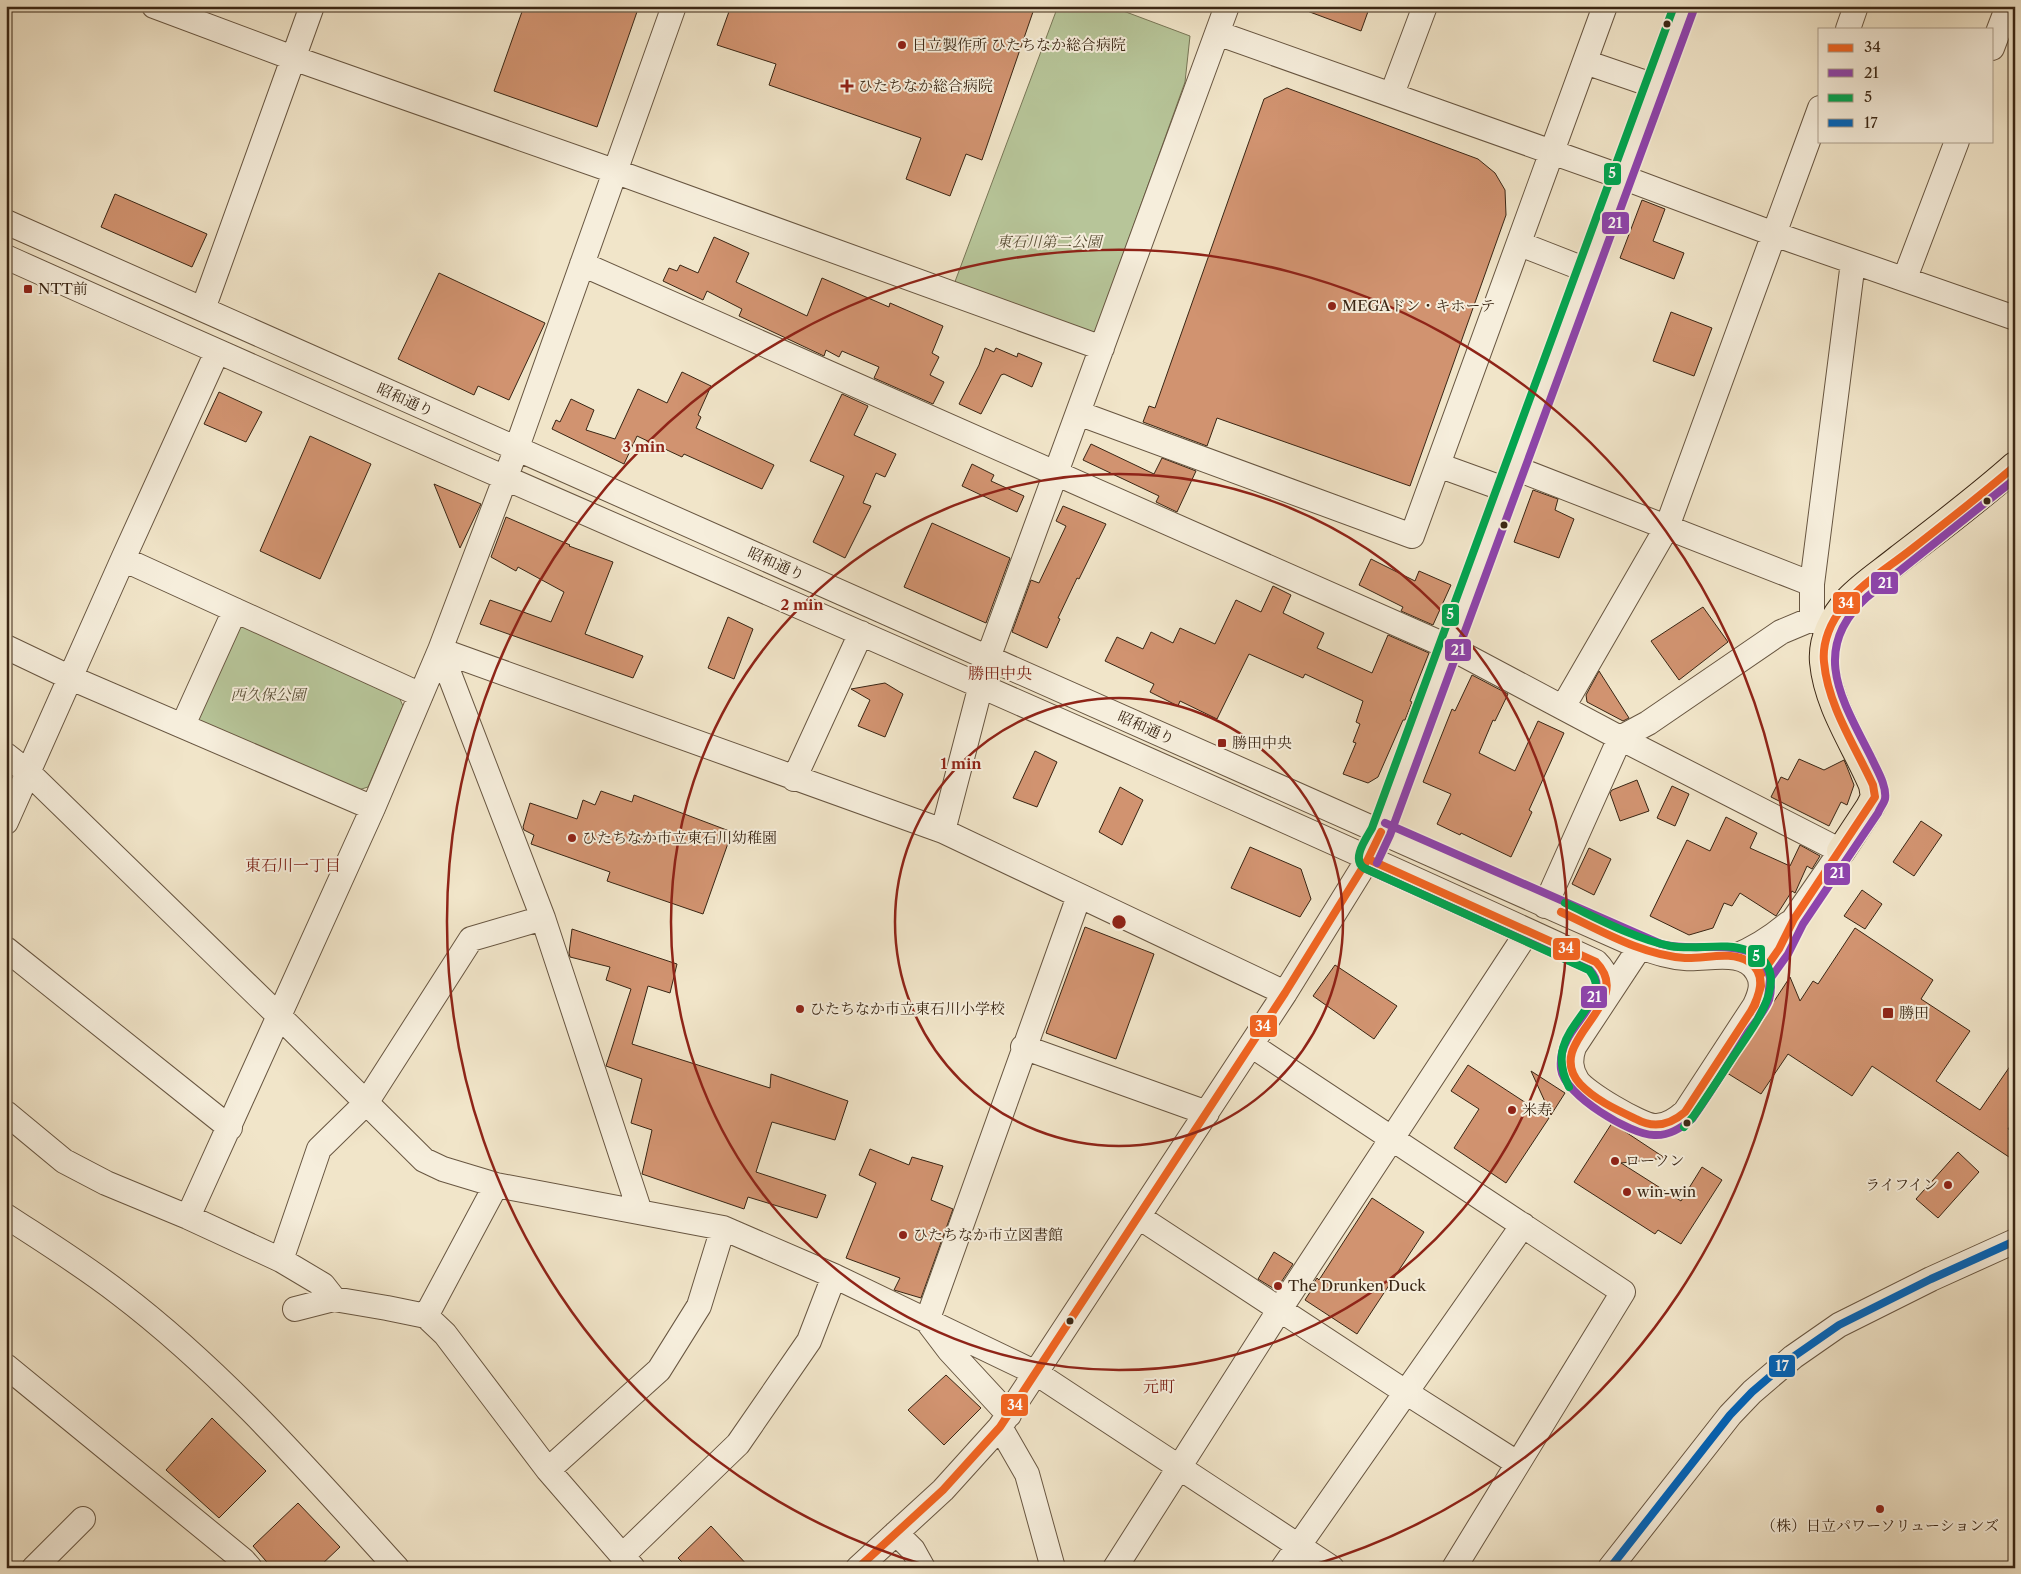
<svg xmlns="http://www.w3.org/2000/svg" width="2021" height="1574" font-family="'Libre Caslon Text','Noto Serif JP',serif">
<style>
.green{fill:#b7c599;stroke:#787656}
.building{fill:#d19370;stroke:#3a2614}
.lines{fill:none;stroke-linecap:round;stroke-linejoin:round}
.minor-casing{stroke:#685641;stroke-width:26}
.major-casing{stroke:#3a2614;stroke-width:30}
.minor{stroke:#f6eedc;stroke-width:24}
.major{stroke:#f1e5c9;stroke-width:28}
.bus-1-casing{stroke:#f6eedc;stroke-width:11}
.bus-2-casing{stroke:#f6eedc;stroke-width:11}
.bus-3-casing{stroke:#f6eedc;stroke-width:11}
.bus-4-casing{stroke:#f6eedc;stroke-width:11}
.bus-1{stroke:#f26522;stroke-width:8}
.bus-2{stroke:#8e44ad;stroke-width:8}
.bus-3{stroke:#00a651;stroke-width:8}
.bus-4{stroke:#0065bd;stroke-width:8}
.ring{fill:none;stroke:#8f2418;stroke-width:2.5}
.bus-dot{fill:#3a2614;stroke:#f6eedc;stroke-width:2}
.poi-dot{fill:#8f2418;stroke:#f6eedc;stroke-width:2}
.labels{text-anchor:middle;stroke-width:4;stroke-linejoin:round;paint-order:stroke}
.poi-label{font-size:15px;fill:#3a2614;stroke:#f6eedc;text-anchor:start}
.park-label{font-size:15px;font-style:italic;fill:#594e35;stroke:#f6eedc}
.street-label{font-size:15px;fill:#3a2614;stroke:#f6eedc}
.neighbourhood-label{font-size:16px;fill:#7a1f14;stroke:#f6eedc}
.centre{fill:#8f2418;stroke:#f6eedc;stroke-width:2.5}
.ring-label{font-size:15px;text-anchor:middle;font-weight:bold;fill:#8f2418;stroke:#f6eedc;stroke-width:4;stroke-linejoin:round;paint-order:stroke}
.line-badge{stroke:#f6eedc;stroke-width:2}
.badge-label{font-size:14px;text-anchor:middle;font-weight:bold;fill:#fff}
</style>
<rect width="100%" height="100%" fill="#f1e5c9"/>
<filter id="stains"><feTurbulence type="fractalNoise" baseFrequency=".004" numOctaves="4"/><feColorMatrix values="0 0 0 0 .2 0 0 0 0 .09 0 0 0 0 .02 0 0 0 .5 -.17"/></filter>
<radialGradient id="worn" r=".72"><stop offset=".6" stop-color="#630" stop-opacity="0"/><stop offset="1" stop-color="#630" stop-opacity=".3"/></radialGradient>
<path class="green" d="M1058,6H1110L1190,36L1185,82L1095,333L1088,339L953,287Z
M239,624L399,697L403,706L368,787L355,791L195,721Z"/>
<path class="building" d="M524,6H639L597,127L494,91Z
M731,6H1035L982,160L966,154L950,196L906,179L921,138L769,85L776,64L717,45Z
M1299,6H1370L1361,31L1299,8Z
M1287,88L1478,159L1495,173L1505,190L1506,215L1410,486L1217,418L1207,446L1143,422L1149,406L1155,408L1264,99Z
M115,194L207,234L192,267L101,227Z
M1642,200L1665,209L1653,241L1684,253L1674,279L1620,258Z
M714,237L749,253L736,282L807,316L822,278L889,307L890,303L943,326L932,353L939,357L930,375L944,382L933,404L874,378L879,367L842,351L839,357L826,350L824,356L739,316L742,309L707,291L703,300L663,281L669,268L677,271L680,265L698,273Z
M439,273L545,323L509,400L478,386L474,395L398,359Z
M1671,312L1712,328L1694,376L1653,361Z
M985,348L994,352L996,348L1017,357L1018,353L1042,363L1032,387L1004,374L1001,375L981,414L959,404L979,365Z
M682,372L711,386L698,415L701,417L696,428L774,465L762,489L684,454L682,457L637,436L624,464L552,429L556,420L560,422L571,399L594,410L586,430L615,439L638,389L667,403Z
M219,392L262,412L246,442L204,424Z
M842,394L868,406L854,435L896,454L885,477L876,473L863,503L871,506L845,558L813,542L844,476L810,461Z
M310,436L371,464L320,579L260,551Z
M1091,444L1154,474L1162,458L1196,471L1177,512L1156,502L1159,496L1083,460Z
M972,464L994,475L991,481L1024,496L1017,512L962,486Z
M434,484L481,504L460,548Z
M1533,490L1558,499L1555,510L1574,519L1559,558L1514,542Z
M1063,506L1106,524L1079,579L1077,578L1058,618L1060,619L1047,648L1012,632L1031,580L1039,583L1066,526L1056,521Z
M506,517L570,545L569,546L613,562L585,634L643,656L633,678L480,624L490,600L551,622L564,592L518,567L516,571L491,557Z
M932,523L1010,558L986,623L904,587Z
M1371,559L1415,581L1419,571L1451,585L1433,625L1401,611L1403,607L1359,585Z
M1273,586L1291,595L1283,613L1324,633L1317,648L1372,673L1388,635L1429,653L1410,701L1412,702L1405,720H1403L1378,777L1368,783L1343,774L1356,743L1353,742L1360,724L1356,722L1363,701L1305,674L1303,678L1249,654L1217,719L1180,701L1178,706L1150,692L1154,684L1105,661L1117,637L1143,649L1151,632L1173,643L1180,628L1215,644L1236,600L1261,612Z
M1703,607L1728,642L1679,680L1651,641Z
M728,617L753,629L734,679L708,668Z
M1599,671L1629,718L1623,721L1587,702L1586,695Z
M1472,675L1508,694L1495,721L1493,720L1479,753L1515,771L1538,721L1564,733L1529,810L1532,812L1511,857L1461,833L1460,835L1437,824L1451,794L1423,782L1452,709L1455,711Z
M885,683L903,694L885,737L858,726L870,700L851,689Z
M1035,751L1057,762L1037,807L1013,798Z
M1799,759L1824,770L1844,760L1847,767L1854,785L1847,805L1841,802L1829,826L1771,797L1781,777L1788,780Z
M1637,780L1649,811L1620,821L1610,793L1612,790Z
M1672,786L1689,794L1675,826L1657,818Z
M1120,787L1143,800L1122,845L1099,832Z
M601,791L632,802L634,795L732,832L703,914L607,881L610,872L531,844L534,835L524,830L523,827L530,803L577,819L583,800L595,805Z
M1726,817L1757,833L1750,848L1790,866L1800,845L1820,856L1812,869L1807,866L1795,893L1792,891L1776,916L1740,893L1732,906L1724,903L1713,928L1689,935L1650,916L1687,840L1710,851Z
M1921,821L1942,835L1914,876L1893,862Z
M1250,847L1301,869L1311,899L1300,917L1231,888Z
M1589,848L1611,859L1594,895L1572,884Z
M1862,890L1882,904L1865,929L1844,916Z
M1085,927L1154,954L1116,1059L1046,1033Z
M1855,928L1933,980L1921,999L1970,1031L1936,1081L1980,1110L2015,1059V1119L2008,1129L2015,1133V1161L1872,1066L1852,1096L1788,1054L1761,1094L1727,1073L1790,977L1800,1001L1813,981L1818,984Z
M572,929L677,964L670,993L648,986L632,1044L770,1088L771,1074L848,1101L835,1140L772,1122L756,1172L826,1195L817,1218L748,1197L744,1209L642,1174L652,1130L631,1123L642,1079L606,1066L631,989L606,980L610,967L570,957L569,953Z
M1335,965L1397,1006L1374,1039L1313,996Z
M1468,1065L1549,1118L1506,1183L1454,1148L1479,1109L1451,1091Z
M1531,1071L1565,1093L1551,1115Z
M1612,1123L1665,1158L1621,1163L1681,1201L1702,1167L1722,1180L1681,1244L1658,1230L1655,1234L1574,1182Z
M870,1149L909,1165L912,1157L943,1166L931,1200L953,1209L921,1298L894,1290L900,1278L846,1258L876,1183L859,1175Z
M1958,1152L1979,1172L1938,1218L1916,1199Z
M1372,1198L1424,1232L1357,1334L1305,1300L1316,1283L1313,1284L1317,1278L1319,1280Z
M1274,1252L1293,1264L1276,1290L1258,1279Z
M946,1375L981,1408L944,1445L908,1410Z
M212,1418L266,1471L219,1518L166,1470Z
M298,1503L340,1547L318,1568H272L253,1546Z
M711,1526L750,1568H688L678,1558Z"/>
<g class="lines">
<defs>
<path id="minor" d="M154,6L293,58L614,171L1102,348
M1848,29L1856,6
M1217,33L1622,177L1774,234L2015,318
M1992,48L2008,6
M1585,62L1655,86
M1392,94L1425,6
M6,222L1640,947C1655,952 1669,957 1685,958C1707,960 1744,948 1757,972C1764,983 1760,994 1755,1005L1685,1112C1676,1120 1666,1127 1654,1126C1640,1125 1584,1092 1577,1080C1570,1069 1570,1059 1574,1047L1640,947
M1520,244L1589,271
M6,257C535,495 1070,719 1596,962C1607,973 1608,981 1606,996
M582,264L1449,647L1620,738L1841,851L1794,919L1788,933L1771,961L1760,976
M1905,278L1957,141
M203,309L312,6
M1078,413L1412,536L1605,6
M1438,465L1507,490
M1515,468L1812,584
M123,559L421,695
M1812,619V584L1853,262
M6,647L71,678L373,808
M440,650L943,831L1285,993
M440,650L543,918L640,1212
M1563,707L1667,527L1820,108
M183,725L235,610
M6,755L29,773L279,1016L424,1160L443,1169L496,1185L723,1228L834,1276L1036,1373L1332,1568
M794,779L861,633
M6,822L123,559L217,352
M943,831L988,658L1227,6
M1545,906L1620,738L1648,723L1781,632L1812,619L1830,628
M6,949L230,1128
M1733,957C1755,949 1771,938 1789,923
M1251,1045L1623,1292L1454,1568
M1023,1047L1207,1113
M6,1113L64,1161L106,1183L188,1217L281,1260L323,1285L334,1299
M6,1216C44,1241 83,1265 119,1293C223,1372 309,1471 397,1568
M188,1217L373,808L440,650L516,450L674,6
M1139,1217L1407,1393L1517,1463
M281,1260L319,1149L366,1103L471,939L543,918
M295,1309L334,1299L387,1308L426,1316L445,1334L548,1470L633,1568
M426,1316L496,1185
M6,1366L243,1560L250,1568
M1009,1415L949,1350L927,1321L1079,896
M1000,1427L1027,1474L1053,1568
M548,1470L659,1370L699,1306L723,1228
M896,1533L913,1550L923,1568
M622,1556L738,1444L809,1341L834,1276
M34,1568L83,1519
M858,1568L943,1490L1000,1427L1285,993L1368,859L1381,832L1398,786L1685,6
M1115,1568L1280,1309L1528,931
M1283,1568L1523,1225
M1610,1568L1730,1415L1752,1392L1793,1357L1839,1325L1931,1279L2015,1241"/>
<path id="major" d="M1841,851L1870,807L1875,797L1873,785C1856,745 1828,706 1824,662C1822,639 1834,616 1849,600C1863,585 1883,572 1899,559C1938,529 1978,499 2015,466"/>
</defs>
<use href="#minor" class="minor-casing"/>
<use href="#major" class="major-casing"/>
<use href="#minor" class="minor"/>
<use href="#major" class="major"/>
<defs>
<path id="bus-1" d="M1368,859L1596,962C1638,1005 1541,1040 1580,1084C1595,1100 1617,1110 1636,1119C1654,1129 1670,1125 1685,1112L1755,1005L1761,986L1760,976L1779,949L1794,919L1875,797L1873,785C1855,746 1828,706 1824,662C1822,642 1831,621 1844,606C1861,584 1886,569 1908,552C1944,524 1980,496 2015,466
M1561,912C1600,930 1641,955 1685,958C1705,959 1731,950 1749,962C1768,975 1759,997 1750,1013
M858,1568L943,1490L1000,1427L1285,993L1368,859L1381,832"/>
<path id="bus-2" d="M1377,863L1390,835L1694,9
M1364,868L1590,970C1611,992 1576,1020 1567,1040C1562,1049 1560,1059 1561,1069C1564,1095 1631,1135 1654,1135C1669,1136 1681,1128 1692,1119C1712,1091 1730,1061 1748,1032C1755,1022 1765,1011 1769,1000C1774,983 1769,961 1752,953C1724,941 1691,952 1661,944L1385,823
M1758,1018L1768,999L1770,979L1788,954L1803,924L1878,813C1880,808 1884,803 1885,799C1887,786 1877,770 1872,759C1843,701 1808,650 1867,597L2015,479"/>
<path id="bus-3" d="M1565,903C1599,919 1633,938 1670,946C1697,951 1724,941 1749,951C1799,972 1750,1031 1733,1057C1720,1077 1707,1097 1693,1117L1684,1127
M1569,1087C1548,1045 1576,1028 1595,995C1597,984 1596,979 1589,970L1364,868C1351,859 1366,839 1372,828L1674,6"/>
<path id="bus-4" d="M1610,1568L1730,1415L1752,1392L1793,1357L1839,1325L1931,1279L2015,1241"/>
</defs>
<use href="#bus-1" class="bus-1-casing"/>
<use href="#bus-2" class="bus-2-casing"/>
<use href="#bus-3" class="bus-3-casing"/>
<use href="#bus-4" class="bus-4-casing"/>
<use href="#bus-1" class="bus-1"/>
<use href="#bus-2" class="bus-2"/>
<use href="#bus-3" class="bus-3"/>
<use href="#bus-4" class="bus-4"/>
</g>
<g class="ring">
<circle cx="1119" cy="922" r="224"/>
<circle cx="1119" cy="922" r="448"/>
<path d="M928 1566A672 672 0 1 1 1310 1566"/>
</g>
<g class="bus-dot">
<circle cx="1667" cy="24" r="4.5"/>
<circle cx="1987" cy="501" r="4.5"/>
<circle cx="1504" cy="525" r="4.5"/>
<circle cx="1687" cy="1123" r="4.5"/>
<circle cx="1070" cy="1321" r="4.5"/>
</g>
<g class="poi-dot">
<circle cx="902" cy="45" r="5"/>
<path d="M844.5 78.5h5v5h5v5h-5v5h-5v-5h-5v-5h5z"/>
<rect x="23" y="284" width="10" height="10" rx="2.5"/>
<circle cx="1332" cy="306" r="5"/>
<rect x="1217" y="738" width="10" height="10" rx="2.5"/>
<circle cx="572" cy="838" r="5"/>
<circle cx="800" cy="1009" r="5"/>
<rect x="1882" y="1007" width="12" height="12" rx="2.5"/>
<circle cx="1512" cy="1110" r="5"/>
<circle cx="1615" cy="1161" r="5"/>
<circle cx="1948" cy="1185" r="5"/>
<circle cx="1627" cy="1192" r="5"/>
<circle cx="903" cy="1235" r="5"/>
<circle cx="1278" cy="1286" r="5"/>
<circle cx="1880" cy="1509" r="5"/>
</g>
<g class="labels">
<g class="poi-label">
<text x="912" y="50">日立製作所 ひたちなか総合病院</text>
<text x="858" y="91">ひたちなか総合病院</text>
<text x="38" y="294">NTT前</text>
<text x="1342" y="311">MEGAドン・キホーテ</text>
<text x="1232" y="748">勝田中央</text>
<text x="582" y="843">ひたちなか市立東石川幼稚園</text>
<text x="810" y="1014">ひたちなか市立東石川小学校</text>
<text x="1899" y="1018">勝田</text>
<text x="1522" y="1115">米寿</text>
<text x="1625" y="1166">ローソン</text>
<text x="1938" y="1190" text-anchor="end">ライフイン</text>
<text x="1637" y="1197">win-win</text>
<text x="913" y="1240">ひたちなか市立図書館</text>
<text x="1288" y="1291">The Drunken Duck</text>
<text x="1880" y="1531" text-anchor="middle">（株）日立パワーソリューションズ</text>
</g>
<g class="park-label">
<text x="1049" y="247">東石川第二公園</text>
<text x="268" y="700">西久保公園</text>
</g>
<g class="street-label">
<text transform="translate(405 400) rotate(24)" y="5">昭和通り</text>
<text transform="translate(776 564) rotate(24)" y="5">昭和通り</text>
<text transform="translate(1146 728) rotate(24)" y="5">昭和通り</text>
</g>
<g class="neighbourhood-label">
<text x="1000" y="679">勝田中央</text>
<text x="293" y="871">東石川一丁目</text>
<text x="1159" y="1392">元町</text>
</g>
</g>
<circle cx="1119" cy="922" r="8" class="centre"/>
<g class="ring-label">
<text x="644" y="452">3 min</text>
<text x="802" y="610">2 min</text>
<text x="961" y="769">1 min</text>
</g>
<g class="line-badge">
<rect x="1603" y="162" width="19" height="24" rx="5" fill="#00a651"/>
<rect x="1601" y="211" width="29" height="24" rx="5" fill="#8e44ad"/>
<rect x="1870" y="571" width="29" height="24" rx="5" fill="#8e44ad"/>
<rect x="1832" y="591" width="29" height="24" rx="5" fill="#f26522"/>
<rect x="1441" y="603" width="19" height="24" rx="5" fill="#00a651"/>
<rect x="1444" y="638" width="28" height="24" rx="5" fill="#8e44ad"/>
<rect x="1823" y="862" width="28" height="24" rx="5" fill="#8e44ad"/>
<rect x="1552" y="937" width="29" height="24" rx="5" fill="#f26522"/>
<rect x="1747" y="944" width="19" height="24" rx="5" fill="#00a651"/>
<rect x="1580" y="985" width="28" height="24" rx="5" fill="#8e44ad"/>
<rect x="1249" y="1014" width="29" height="24" rx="5" fill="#f26522"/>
<rect x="1768" y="1354" width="28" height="24" rx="5" fill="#0065bd"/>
<rect x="1000" y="1393" width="29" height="24" rx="5" fill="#f26522"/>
</g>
<g class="badge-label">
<text x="1612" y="178">5</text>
<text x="1615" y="228">21</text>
<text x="1885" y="588">21</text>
<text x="1846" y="608">34</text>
<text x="1450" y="619">5</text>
<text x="1458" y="655">21</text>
<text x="1837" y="878">21</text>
<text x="1566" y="953">34</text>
<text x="1756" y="961">5</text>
<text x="1594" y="1002">21</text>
<text x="1263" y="1031">34</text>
<text x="1782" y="1371">17</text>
<text x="1015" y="1410">34</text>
</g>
<rect width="2021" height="1574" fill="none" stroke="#f1e5c9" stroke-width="25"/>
<rect x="8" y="8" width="2006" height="1559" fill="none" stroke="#3a2614" stroke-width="2.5"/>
<rect x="12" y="12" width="1996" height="1549" fill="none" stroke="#3a2614"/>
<rect x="1818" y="28" width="175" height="115" fill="#f6eedc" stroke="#ab9e8c"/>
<rect x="1828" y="44" width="25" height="8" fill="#f26522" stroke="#ab9e8c"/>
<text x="1864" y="52" font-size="15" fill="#3a2614">34</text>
<rect x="1828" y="69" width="25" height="8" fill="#8e44ad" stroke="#ab9e8c"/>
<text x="1864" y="78" font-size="15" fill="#3a2614">21</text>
<rect x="1828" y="94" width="25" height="8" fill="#00a651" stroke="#ab9e8c"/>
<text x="1864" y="102" font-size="15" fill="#3a2614">5</text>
<rect x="1828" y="119" width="25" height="8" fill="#0065bd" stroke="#ab9e8c"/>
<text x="1864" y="128" font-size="15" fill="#3a2614">17</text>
<rect width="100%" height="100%" filter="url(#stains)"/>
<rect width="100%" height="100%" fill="url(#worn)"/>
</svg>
